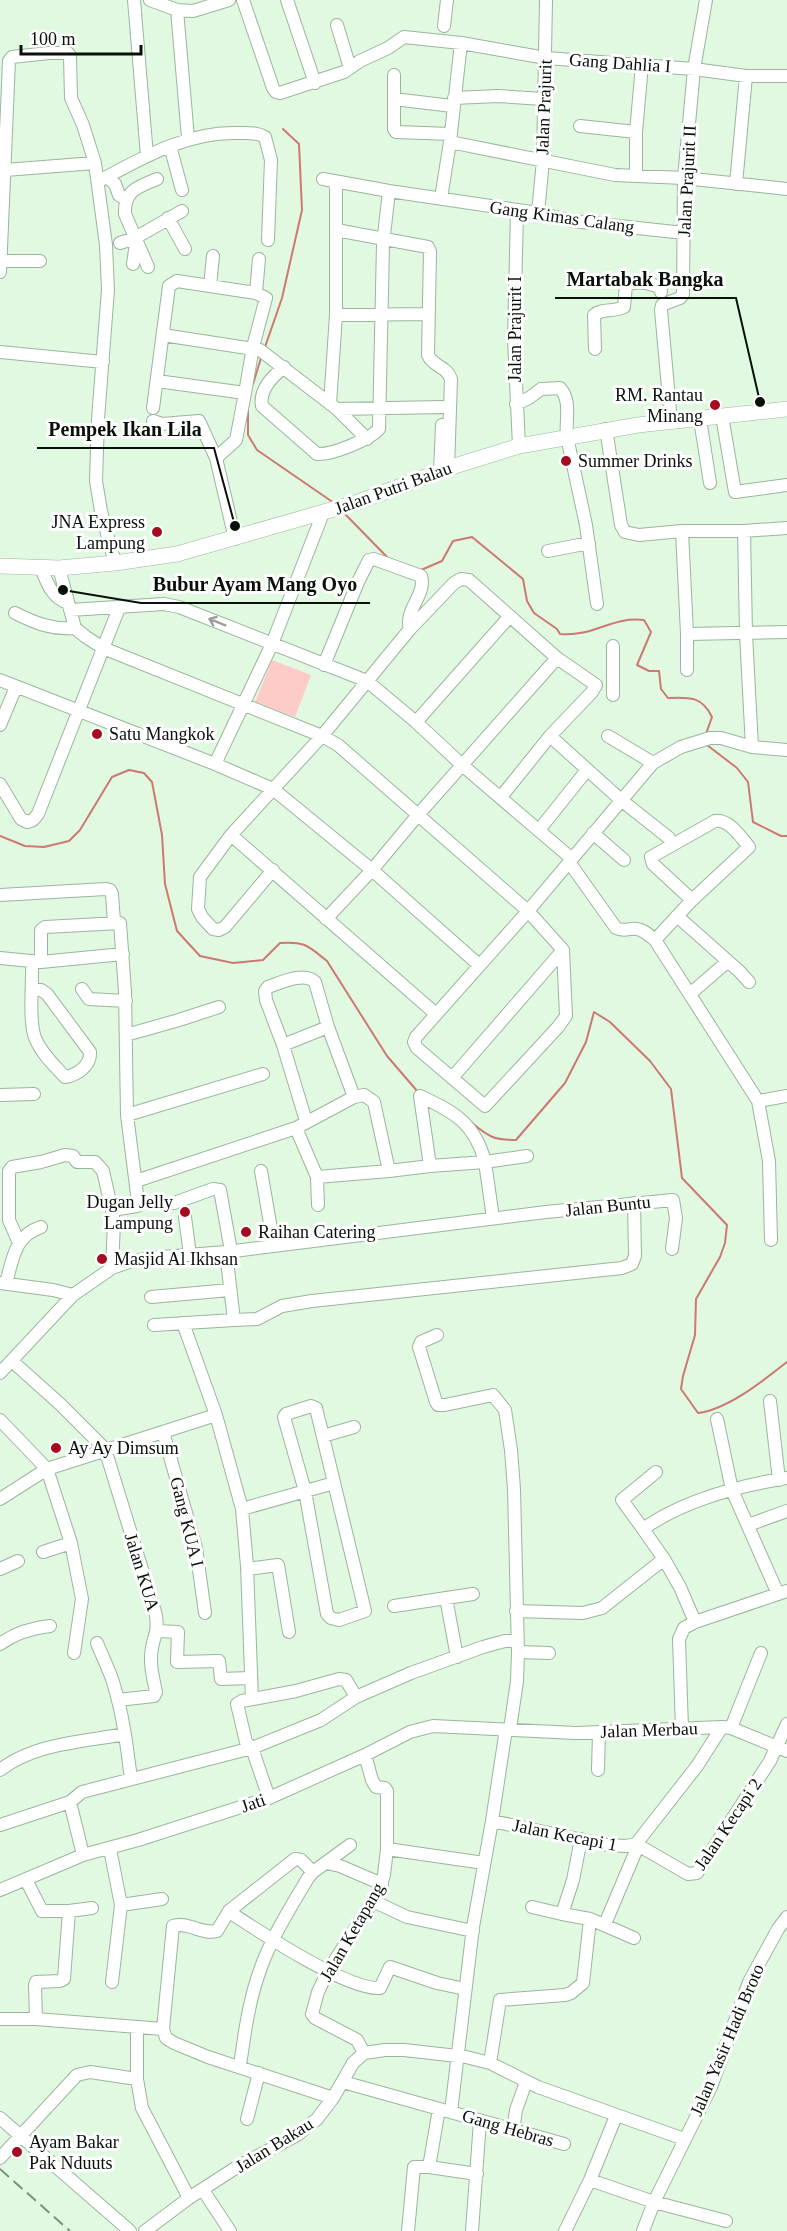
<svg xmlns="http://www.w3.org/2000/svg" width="787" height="2231" font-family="'Times New Roman',serif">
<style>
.green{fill:#feccc8}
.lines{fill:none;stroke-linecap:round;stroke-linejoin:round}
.stream{stroke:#cd7873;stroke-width:2}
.minor-casing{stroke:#9cb49d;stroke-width:14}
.major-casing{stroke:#9cb49d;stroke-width:16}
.minor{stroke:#fff;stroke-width:12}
.major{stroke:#fff;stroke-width:15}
.rail{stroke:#7e8f7e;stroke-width:2;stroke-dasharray:12 6;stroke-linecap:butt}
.oneway{stroke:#9ca09d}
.poi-dot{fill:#a50b20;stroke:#fefefe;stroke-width:2}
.labels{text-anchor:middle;stroke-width:6;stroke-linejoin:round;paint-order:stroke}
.street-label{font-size:18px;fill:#081109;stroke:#fefefe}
.poi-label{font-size:18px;fill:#081109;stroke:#fefefe;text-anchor:start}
.leader{fill:none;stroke:#081109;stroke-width:2}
.callout-dot{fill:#081109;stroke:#fefefe;stroke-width:2}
.callout-label{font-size:20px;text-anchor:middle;font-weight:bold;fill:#081109;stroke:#fefefe;stroke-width:6;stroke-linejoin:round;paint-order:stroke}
</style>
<rect width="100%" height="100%" fill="#e0f9e0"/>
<path class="green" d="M272,660L311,675L295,717L255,702Z"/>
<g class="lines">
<path class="stream" d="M265,347L282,298L302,210L299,144L283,129
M253,384L261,358
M248,407V435L257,450L334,503
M344,513L388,558
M421,570L442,561L453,541L472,537L523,579L527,601L534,613L557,629L560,634C594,637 612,616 644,620L651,632L637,665L649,671H659L661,689L668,698C689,697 702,696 712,717L706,734
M707,745L737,768L748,782L753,822L781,836H787
M0,836L25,846L44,847L69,841L80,830L112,777L129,770L144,773L152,782L162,835L165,884L177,931L200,956L233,963L263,960L280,943C305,941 308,946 327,961L387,1056L418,1092
M472,1123C489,1137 494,1140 516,1140L565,1083L586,1042L594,1012L610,1022L650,1061L671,1089L682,1178L727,1225L725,1243L720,1257L696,1299L695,1335L683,1376L681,1389L698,1413C728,1409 763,1381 787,1362"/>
<defs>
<path id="minor" d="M134,0L147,156
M150,0L177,10L193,11L229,0
M243,0L273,88L276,92L280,93L344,72L360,61L388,48L404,37L461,43L546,58L694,69L746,76H787
M287,0L315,83
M177,10L188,138
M337,25L350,68
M444,26L447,0
M394,75V99L452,106
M454,98L498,96L543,99
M394,99V129L396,132L451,134
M580,126L636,132
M450,142L615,175L684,178L787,189
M170,146L182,190
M0,168L5,170L95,163
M636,176V132L642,65
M107,177L115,184L119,195L126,199
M323,179L389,191L538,213L573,221L684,233
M99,181C142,158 188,131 238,133C248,133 257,132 265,137L271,160L268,240
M736,184L746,76
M441,198L450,142L461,43
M517,211L514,339L519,446
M538,213L543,160L546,0
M168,218L185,249
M336,230L428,247L430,252L428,355C433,367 447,366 451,379L448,469
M120,243L135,238L182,211
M1,261H40
M133,264L136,243
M148,267L125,214C124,190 138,187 157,179
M0,272L9,61L12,57L49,53H68L70,56L71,98L83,125L95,163L106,245L108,290L98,419L96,481L101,511L115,563
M210,286L213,256
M256,293L259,259
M336,315L429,314
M163,335L260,350L337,409L367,439
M595,349L594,315C602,308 615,312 624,307L626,285C637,280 650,283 661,288V292
M0,352L103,362
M284,367C272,377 259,390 262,406L317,454C332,455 369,440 379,429L383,244L389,191
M157,381L245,393L236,440L216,458
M330,404L336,315V182
M516,404L529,398L541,389L560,388C572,401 565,421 567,437L586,525L597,604
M153,408L169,286L177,281L256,293L266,298L253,347L245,393
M337,409L443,407
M722,416L735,492L787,485
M700,419L710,483
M153,421L162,424L199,421L216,458L235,539
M671,421L661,310L662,305L680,298L683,294L684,178L694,69L706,0
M606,429L621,525L625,532L639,535L682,531H744
M440,472L442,425
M682,531L687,634L787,632
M548,551L589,543
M41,568C47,583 52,598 68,603
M59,568L75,628L86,637L103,648L322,736L338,745L528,911L563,950L566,1016L558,1027L485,1106L417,1048L414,1042L416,1037L528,911L653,763L681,747L710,738H721L752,747L787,750
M70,610L164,604L179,607L367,681L416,722L462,765L571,858
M15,613C35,623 52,630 75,628
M687,634V670
M613,646V695
M324,665L358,582L369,560L374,559L421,576C427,594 404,610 410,629
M0,680L215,764L273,789L372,870L479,965
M416,722L510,616
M0,725L16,687
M550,736L621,800L669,838
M608,736L653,763
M752,747L746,634L744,531L787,528
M215,764L272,644L323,513
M0,784L21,819L27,822L33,820L38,814L119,608
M539,830L587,770
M593,833L624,860
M231,835L436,1014
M569,862L616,928C624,932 628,928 637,929C644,930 649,935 655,940
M273,870L225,927L219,930L213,929L202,917L198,909L200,877L231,835L322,736L410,629L454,583L461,579L469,580L557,658L596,685L592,692L550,736L501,797
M0,895L106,889L110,890L112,894L114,922
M692,900L653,864L651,857L715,821C729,819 741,837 749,847L692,900L655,940L758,1101L787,1096
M677,916L739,971L749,982
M326,919L372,870L417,816L557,658
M0,958L41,962L123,954
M32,961C33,981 28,1024 36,1040C42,1054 55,1066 65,1077C77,1075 91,1066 90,1052L47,994L41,990H33
M41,962V930L45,927L120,923L125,992L127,1115
M82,989L89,999L126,1001
M690,994L727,962
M126,1035L179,1020L219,1007
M283,1045L328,1027
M452,1078L563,950
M0,1095L34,1094
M420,1096C454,1112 475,1123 485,1162L430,1166
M758,1101L769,1161L771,1240
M306,1121L283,1045L266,1000L265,991L268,987C280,983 304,971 315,982L328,1027L354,1097
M261,1171L274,1246
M389,1171L430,1166L420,1096
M317,1177L318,1205
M136,1181L296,1128L354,1097L364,1095L374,1102L389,1171L317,1177L296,1128
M174,1203L213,1189L220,1190L231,1251
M185,1217L190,1255
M493,1218L485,1162L527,1156
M19,1243L9,1220V1171L12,1167L41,1162L65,1155L73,1156L77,1162H95L103,1171L112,1210
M112,1268L114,1223L112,1210L137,1206L138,1202L127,1115L263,1074
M0,1283L53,1290L73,1295
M6,1283C13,1259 14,1236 41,1227
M151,1297L230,1290
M234,1320L257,1319L282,1306L312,1301L622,1268L632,1264L635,1256L634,1203
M183,1323L216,1415L242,1509L247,1566L252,1699
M154,1325L234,1320L226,1252
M437,1335L421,1342L419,1347L436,1402L438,1405H445L493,1395L505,1410L511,1450L514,1489L518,1652L517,1681L510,1729
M12,1361L60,1404L105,1449L156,1615C158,1634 155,1631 152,1648C149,1663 153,1677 156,1692L154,1696L118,1700
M0,1373L73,1295L112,1268L132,1261L162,1257L226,1252L546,1212L673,1200L676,1218L672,1249
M770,1401L779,1480
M311,1406L316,1408L365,1611L339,1620L331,1618L327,1614L305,1491L284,1417L286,1414Z
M717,1419L732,1490L778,1594
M0,1420L47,1469L71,1543
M163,1432L196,1548L205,1613
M323,1436L354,1427
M0,1499L47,1469L216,1415
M242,1509L334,1483
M748,1525L787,1511
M643,1529L622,1500L656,1472
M43,1552L71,1543L82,1599L74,1653
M664,1559L680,1587L695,1622
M0,1569L18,1561
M247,1569L278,1565L289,1632
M446,1598L457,1657
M394,1606L473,1594
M516,1611L583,1613L602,1608L664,1559L643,1529C684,1500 738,1486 787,1478
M158,1631L178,1632L177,1662L219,1661L221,1679L251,1678
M97,1643C102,1656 109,1669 113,1682C123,1714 127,1747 131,1779
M0,1644C15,1633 31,1628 50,1626
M518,1652L549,1653
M731,1728L761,1653
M682,1729L679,1639L684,1628L695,1622L787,1591
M365,1755L372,1780L376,1787L385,1788L387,1791V1849
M0,1770C35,1743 83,1742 125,1734
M598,1770L599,1732
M269,1798L252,1748L246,1742L237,1704L242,1701L296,1691L339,1679L346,1680L356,1697
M70,1802L83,1855
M492,1821L607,1845L626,1846L636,1844L697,1766L722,1727
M0,1825L70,1802L82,1792L252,1748L321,1720L356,1697L411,1673L483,1647L505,1641H517
M581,1839L573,1880L562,1914L590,1919L634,1938
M636,1844L688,1874L697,1873L770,1761L787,1724
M110,1849L121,1905L112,1982
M326,1863L340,1866L382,1884
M313,1872L301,1860L295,1859L229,1911L217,1931C202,1935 187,1921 173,1926L163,2029L166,2038L174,2043L208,2057L333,2098
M26,1880L42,1911H69L92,1908
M0,1890L83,1855L138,1840L269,1798L365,1755L410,1732L433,1726L576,1733L722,1727L731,1728L787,1751
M373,1901L407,1917L473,1931
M121,1905L162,1899
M532,1907L562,1914
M233,1910L234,1915C263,1934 347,1990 380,1988L390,1967L437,1983L465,1989
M605,1924L638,1846
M0,2019H36L163,2029
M36,2019L35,1985L36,1982L60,1981L64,1979L69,1911
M137,2027V2079L142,2108L189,2198
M364,2053L357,2040L315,2018L312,2014L318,1992L328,1971L378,1893L384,1875L387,1849L484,1863
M490,2063L500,2000L565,1995L571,1993L583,1983L590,1919
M240,2066C244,2037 248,2007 257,1979C268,1943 289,1910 308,1878L313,1872L350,1845
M343,2082L564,2144
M451,2112L473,1927L492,1821L506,1729
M0,2118L130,2231
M247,2119L259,2073
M513,2131L516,2110L526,2082
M0,2158L77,2075L90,2072L137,2079
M429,2167L439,2109
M590,2180L654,2202L726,2221
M203,2190L230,2231
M145,2231L189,2198L237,2167L297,2135L317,2119L333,2098L353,2063L364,2053L385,2050H404L466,2057L490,2063L538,2087L684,2139
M408,2231L414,2167H429L477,2174
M472,2231L480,2121
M565,2231L590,2180L616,2116
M643,2231L654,2202L711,2087L749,1982L778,1929L787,1917"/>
<path id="major" d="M0,566L59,568L115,563L177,554L355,503L458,465L519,446L638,425L787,409"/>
</defs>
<use href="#minor" class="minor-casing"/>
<use href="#major" class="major-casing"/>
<use href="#minor" class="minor"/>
<use href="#major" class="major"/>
<path class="rail" d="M0,2169L70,2231"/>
</g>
<defs><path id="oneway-shaft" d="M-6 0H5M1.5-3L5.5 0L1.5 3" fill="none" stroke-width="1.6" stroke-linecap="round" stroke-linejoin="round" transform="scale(1.5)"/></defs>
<use class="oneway" href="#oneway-shaft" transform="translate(217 622) rotate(-158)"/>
<g class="poi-dot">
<circle cx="715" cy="405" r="6"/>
<circle cx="566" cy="461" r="6"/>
<circle cx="157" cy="532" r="6"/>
<circle cx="97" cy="734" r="6"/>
<circle cx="185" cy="1212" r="6"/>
<circle cx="246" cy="1232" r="6"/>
<circle cx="102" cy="1259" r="6"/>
<circle cx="56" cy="1448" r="6"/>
<circle cx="17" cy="2152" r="6"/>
</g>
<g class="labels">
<g class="street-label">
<text transform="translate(620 63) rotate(4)" y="6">Gang Dahlia I</text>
<text transform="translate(544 107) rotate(-88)" y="6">Jalan Prajurit</text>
<text transform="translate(687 181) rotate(-87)" y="6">Jalan Prajurit II</text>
<text transform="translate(562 217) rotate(8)" y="6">Gang Kimas Calang</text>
<text transform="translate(515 329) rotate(-90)" y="6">Jalan Prajurit I</text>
<text transform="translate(393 488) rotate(-20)" y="6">Jalan Putri Balau</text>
<text transform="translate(608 1206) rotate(-6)" y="6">Jalan Buntu</text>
<text transform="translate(187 1522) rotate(76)" y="6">Gang KUA I</text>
<text transform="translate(142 1572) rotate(73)" y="6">Jalan KUA</text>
<text transform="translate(649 1730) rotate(-2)" y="6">Jalan Merbau</text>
<text transform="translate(253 1803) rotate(-19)" y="6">Jati</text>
<text transform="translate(728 1824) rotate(-56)" y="6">Jalan Kecapi 2</text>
<text transform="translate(565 1835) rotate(11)" y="6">Jalan Kecapi 1</text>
<text transform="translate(352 1932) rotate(-60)" y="6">Jalan Ketapang</text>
<text transform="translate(727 2040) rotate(-67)" y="6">Jalan Yasir Hadi Broto</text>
<text transform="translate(508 2128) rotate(16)" y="6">Gang Hebras</text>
<text transform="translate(274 2145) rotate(-32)" y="6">Jalan Bakau</text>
</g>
<g class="poi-label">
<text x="703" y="401" text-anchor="end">RM. Rantau<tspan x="703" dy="21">Minang</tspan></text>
<text x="578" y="467">Summer Drinks</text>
<text x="145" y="528" text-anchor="end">JNA Express<tspan x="145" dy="21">Lampung</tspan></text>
<text x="109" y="740">Satu Mangkok</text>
<text x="173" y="1208" text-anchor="end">Dugan Jelly<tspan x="173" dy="21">Lampung</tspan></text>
<text x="258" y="1238">Raihan Catering</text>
<text x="114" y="1265">Masjid Al Ikhsan</text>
<text x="68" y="1454">Ay Ay Dimsum</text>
<text x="29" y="2148">Ayam Bakar<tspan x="29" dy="21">Pak Nduuts</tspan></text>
</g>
</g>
<path class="leader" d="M760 402L736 298H555M235 526L214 448H37M63 590L141 603H370"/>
<g class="callout-dot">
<circle cx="760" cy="402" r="6"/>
<circle cx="235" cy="526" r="6"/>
<circle cx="63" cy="590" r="6"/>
</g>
<g class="callout-label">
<text x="645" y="286">Martabak Bangka</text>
<text x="125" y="436">Pempek Ikan Lila</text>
<text x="255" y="591">Bubur Ayam Mang Oyo</text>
</g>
<path d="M21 45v9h120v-9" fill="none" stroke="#081109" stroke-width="3"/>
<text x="30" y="45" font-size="18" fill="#081109" stroke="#fefefe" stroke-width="4.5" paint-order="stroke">100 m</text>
</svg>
